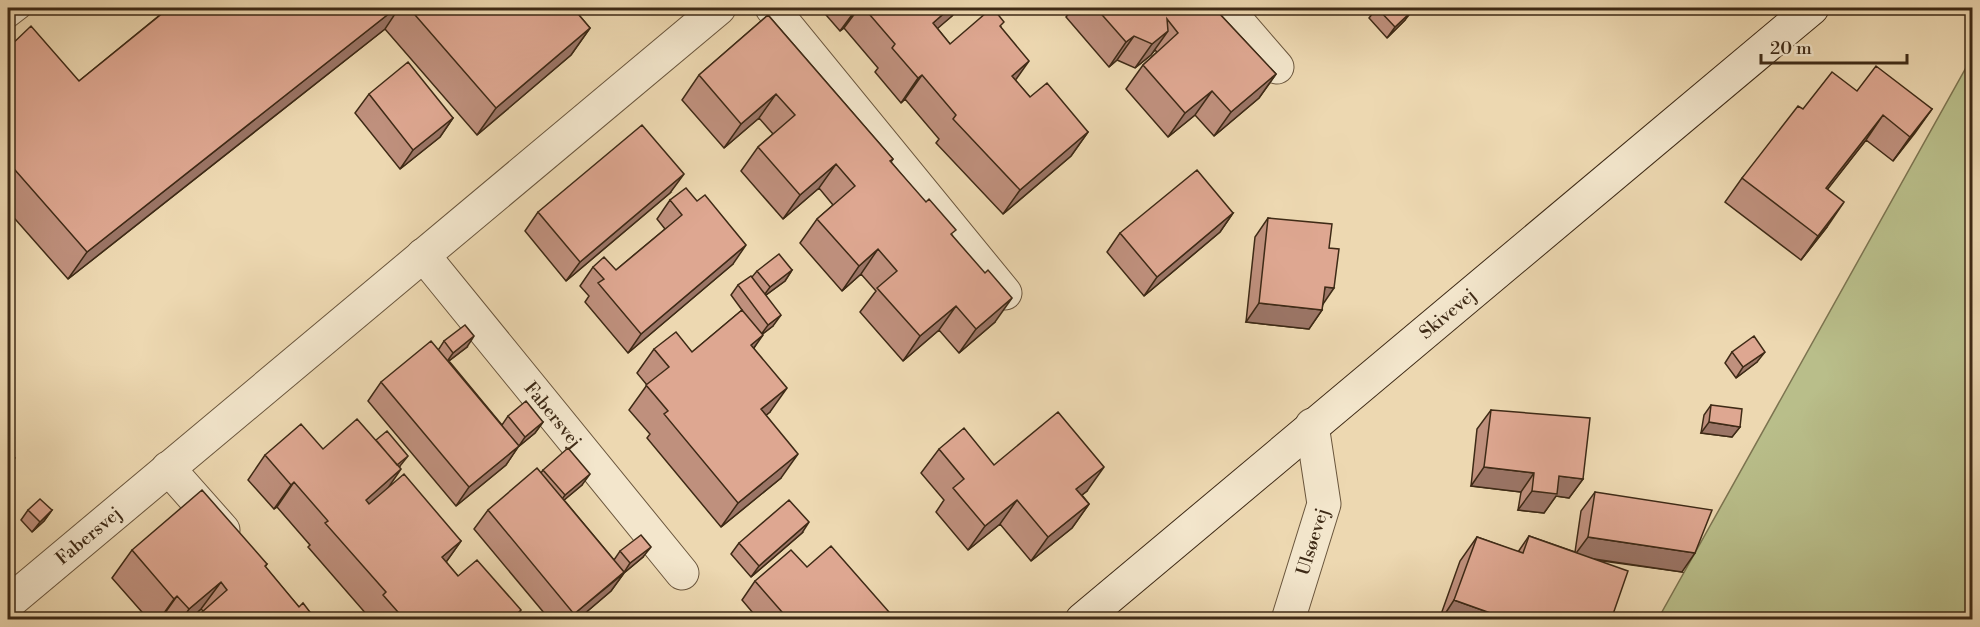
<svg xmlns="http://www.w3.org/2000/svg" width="1980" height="627" font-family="'Libre Bodoni',serif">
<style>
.green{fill:#b9be8a;stroke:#7c7450;stroke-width:1.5}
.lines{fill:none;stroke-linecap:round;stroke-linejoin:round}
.lane-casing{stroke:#6a563d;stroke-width:22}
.street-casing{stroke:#6a563d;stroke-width:35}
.secondary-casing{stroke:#3e2a16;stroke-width:35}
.lane{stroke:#f3e6cc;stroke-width:20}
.street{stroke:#f3e6cc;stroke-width:33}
.secondary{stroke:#f3e6cc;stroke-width:33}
.wall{fill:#bf907d;stroke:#3e2a16;stroke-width:1.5}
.shaded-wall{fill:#9b7566;stroke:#3e2a16;stroke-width:1.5}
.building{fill:#dea791;stroke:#3e2a16;stroke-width:1.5}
.labels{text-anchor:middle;stroke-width:4.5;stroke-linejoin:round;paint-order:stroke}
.street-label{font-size:18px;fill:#3e2a16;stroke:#f3e6cc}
</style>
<rect width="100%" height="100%" fill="#edd8b1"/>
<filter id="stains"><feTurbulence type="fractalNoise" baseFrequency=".00333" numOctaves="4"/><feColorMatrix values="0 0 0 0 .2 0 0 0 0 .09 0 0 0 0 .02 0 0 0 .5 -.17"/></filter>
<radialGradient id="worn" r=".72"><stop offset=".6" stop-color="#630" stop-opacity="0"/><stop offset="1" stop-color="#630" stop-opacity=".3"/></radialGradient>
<path class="green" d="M1972,57V619H1658Z"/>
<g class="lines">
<defs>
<path id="lane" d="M8,18L21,8"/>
<g id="street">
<path d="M772,8L1005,293"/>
<path d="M1226,8L1277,67"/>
<path id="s1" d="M423,255L682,573"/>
<path d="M168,468L223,530"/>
<path id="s2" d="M8,603L719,8"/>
<path id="s3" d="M1288,620L1324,504L1312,425"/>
</g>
<g id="secondary">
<path id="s4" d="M1082,620L1812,8"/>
</g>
</defs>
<use href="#lane" class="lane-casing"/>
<use href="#street" class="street-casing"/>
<use href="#secondary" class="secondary-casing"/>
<use href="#lane" class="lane"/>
<use href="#street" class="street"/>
<use href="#secondary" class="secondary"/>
</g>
<path class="wall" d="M161,8H573L590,28L571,55L477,135L385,29L68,279L8,211V48L79,81L161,14L159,10Z
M820,8H958L952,16L937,28L950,44L1001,27L1015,80L1030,97L1088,132L1071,156L1003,214L936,143L939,139L905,99L901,103L875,72L878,68L844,28L840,31Z
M1073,8H1220L1217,11L1276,74L1259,98L1214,136L1195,115L1168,137L1126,89L1143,65L1157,52L1155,50L1151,55L1135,68L1117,60L1109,67L1066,17Z
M1377,8L1405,20L1387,38L1369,18Z
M768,15L893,159L891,162L952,235L995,322L959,353L939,330L903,361L860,312L876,291L861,274L842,291L800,243L817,219L833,205L819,188L783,219L741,171L758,147L773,134L759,118L724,148L682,100L699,75Z
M1857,91L1932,109L1893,161L1866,140L1827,189V227L1801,260L1725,202L1742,178Z
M369,94L453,118L440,137L400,169L355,113Z
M670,193L566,281L525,231L538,212Z
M670,200L733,264L628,353L585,302L589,296L580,286L593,267L616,270L665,229L657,219Z
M1233,213L1220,232L1144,296L1107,252L1120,233Z
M1268,218L1329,248L1322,310L1309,329L1246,322L1255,237Z
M792,270L785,281L766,295L773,326L762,334L754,348L770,412L766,415L781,478L721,527L647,438L650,434L629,410L647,385L637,373L654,349L692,352L742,310L731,295L738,285L752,277L757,271Z
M444,341L467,347L449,361L502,425L508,416L543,422L535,433L518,447L506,465L456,506L368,401L381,382L439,349Z
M1732,352L1757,362L1736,378L1725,363Z
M1711,405L1740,427L1732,437L1701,433L1704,415Z
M1491,410L1583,479L1569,498L1556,496L1544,513L1518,510L1521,492L1471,486L1477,429Z
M376,440L400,466L388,488L461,541L446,562L458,576L514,620H367L366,619L368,616L308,547L310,545L277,507L274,509L248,480L265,455L323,449Z
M939,449L1087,491L1082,495L1089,504L1072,528L1031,561L1000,524L968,550L936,512L944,500L921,473Z
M543,470L582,485L564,500L614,560L620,551L643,557L624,573L611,591L577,620H550L474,529L488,510L541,473Z
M1595,492L1682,572L1595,560L1611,620H1439L1460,561L1477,537L1518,552L1529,536L1575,552L1581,511Z
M28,510H52L44,521L32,532L21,520Z
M802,533L751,577L731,554L739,543Z
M132,550L267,564L265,567L299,607L316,620L203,611L201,609L189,620H149L112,578Z
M807,567L896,620H759L742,600L755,581Z"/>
<path class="shaded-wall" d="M396,8H399L385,29L68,279L87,252Z
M857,8H859L844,28L840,31Z
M950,8H958L952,16L916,47L933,23Z
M1413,10L1405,20L1387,38L1395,27Z
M590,28L571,55L477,135L496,108Z
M1168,31L1151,55L1135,68L1152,44Z
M1134,36L1117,60L1109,67L1126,42Z
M1029,61L1012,85V76Z
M1276,74L1259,98L1214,136L1231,112Z
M922,75L905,99L901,103L918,78Z
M1212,91L1195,115L1168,137L1185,113Z
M776,94L759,118L724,148L741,124Z
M1932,109L1915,133L1893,161L1910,137Z
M1883,115L1866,140L1809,213L1826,188Z
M453,118L440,137L400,169L413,150Z
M1088,132L1071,156L1003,214L1020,190Z
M836,164L819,188L783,219L800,195Z
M684,174L670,193L566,281L580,262Z
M1844,202L1827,227L1801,260L1818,236Z
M1233,213L1220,232L1144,296L1157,277Z
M746,245L733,264L628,353L641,334Z
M878,249L861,274L842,291L859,266Z
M792,270L785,281L762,298L770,287Z
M1325,287L1334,288L1321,307Z
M1012,298L995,322L959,353L976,329Z
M1259,303L1322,310L1309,329L1246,322Z
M956,306L939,330L903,361L920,336Z
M781,315L773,326L760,336L768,325Z
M763,335L746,359L751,345Z
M474,336L467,347L446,363L453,353Z
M1765,352L1757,362L1736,378L1743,367Z
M787,388L770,412L744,434L761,409Z
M543,422L535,433L518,447L506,465L456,506L469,487L519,446L525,437Z
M1709,422L1740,427L1732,437L1701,433Z
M798,454L781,478L721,527L738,503Z
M408,456L400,466L384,479L392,468Z
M1104,467L1087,491L1059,513L1076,489Z
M1484,467L1534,473L1521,492L1471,486Z
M401,469L384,494L349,525L366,500Z
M590,474L582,485L557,506L565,495Z
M1559,476L1583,479L1569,498L1556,496L1544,513L1518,510L1532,491Z
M294,482L277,507L274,509L291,485Z
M1017,500L1000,524L968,550L985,526Z
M1089,504L1072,528L1031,561L1048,537Z
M52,510L44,521L32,532L40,522Z
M809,522L802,533L751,577L759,566Z
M1588,537L1695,553L1682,572L1574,556Z
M461,541L444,565L442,557Z
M651,547L643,557L624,573L611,591L577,620H570L574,614L623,574L630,563Z
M221,582L201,609L189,620H182L189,609Z
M177,596L160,620H159L174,599Z
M1454,600L1510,620H1441Z
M521,610L514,620H510Z"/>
<path class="building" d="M169,8H396L87,252L8,162V48L31,26L79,81Z
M409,8H573L590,28L496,108Z
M864,8H950L933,23L950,44L986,13L996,12L1004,22L1000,26L1029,61L1012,76L1030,97L1047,83L1088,132L1020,190L953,119L956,115L922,75L918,78L892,48L895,44Z
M1096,8H1220L1217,11L1276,74L1231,112L1212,91L1185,113L1143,65L1178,33L1167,19L1168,31L1152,44L1134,36L1126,42Z
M1377,8H1410L1413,10L1395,27Z
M768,15L893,159L890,161L926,202L929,199L956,230L951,234L985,273L988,270L1012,298L976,329L956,306L920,336L877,288L897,271L878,249L859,266L817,219L855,186L836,164L800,195L758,147L795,115L776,94L741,124L699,75Z
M408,62L453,118L413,150L369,94Z
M1876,66L1932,109L1910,137L1883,115L1826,188L1844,202L1818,236L1742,178L1798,106L1803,109L1832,72L1857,91Z
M642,125L684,174L580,262L538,212Z
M1197,170L1233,213L1157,277L1120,233Z
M686,188L697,201L705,195L746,245L641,334L598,283L604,279L593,267L604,257L616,270L682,215L670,200Z
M1268,218L1332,224L1329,248L1339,249L1334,288L1325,287L1322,310L1259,303Z
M779,254L792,270L770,287L757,271Z
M751,276L781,315L768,325L738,285Z
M742,310L763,335L751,345L787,388L761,409L798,454L738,503L664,414L668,411L646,385L669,367L654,349L676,332L692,352Z
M465,325L474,336L453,353L444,341Z
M1754,336L1765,352L1743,367L1732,352Z
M431,341L519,446L469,487L381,382Z
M526,401L543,422L525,437L508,416Z
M1711,405L1742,409L1740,427L1709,422Z
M1491,410L1590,418L1583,479L1559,476L1557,494L1532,491L1534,473L1484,467Z
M1058,412L1104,467L1076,489L1089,504L1048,537L1017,500L985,526L953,488L964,479L939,449L964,428L994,465Z
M357,419L401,469L366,500L369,504L404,474L461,541L442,557L458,576L477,560L521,610L510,620H405L383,595L386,592L325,523L328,521L294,482L291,485L265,455L301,424L323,449Z
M387,431L408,456L397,465L376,440Z
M568,448L590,474L565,495L543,470Z
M8,450L15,458L8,464Z
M537,468L624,572L574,614L488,510Z
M202,490L267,564L265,566L299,607L303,603L316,620H193L227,590L221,582L189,609L177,596L174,599L132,550Z
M1595,492L1712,510L1695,553L1588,537Z
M40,499L52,510L40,522L28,510Z
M789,500L809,522L759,566L739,543Z
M641,535L651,547L630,563L620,551Z
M1529,536L1628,571L1611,620H1510L1454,600L1477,537L1523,553Z
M831,546L896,620H789L755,581L791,550L807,567Z"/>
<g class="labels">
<g class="street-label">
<text dy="6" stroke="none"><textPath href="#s4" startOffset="477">Skivevej</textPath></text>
<text dy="6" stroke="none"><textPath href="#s1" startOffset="206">Fabersvej</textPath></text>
<text dy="6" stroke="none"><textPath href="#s2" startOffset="105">Fabersvej</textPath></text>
<text dy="6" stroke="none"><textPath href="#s3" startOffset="82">Ulsøevej</textPath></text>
</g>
</g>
<rect width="1980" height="627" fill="none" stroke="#edd8b1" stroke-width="30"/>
<rect x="9" y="9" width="1962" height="609" fill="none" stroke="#3e2a16" stroke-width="3"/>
<rect x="15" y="15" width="1950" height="597" fill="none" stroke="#3e2a16" stroke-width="1.5"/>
<path d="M1761 54v9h146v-9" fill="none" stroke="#3e2a16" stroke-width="3"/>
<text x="1770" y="54" font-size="18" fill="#3e2a16" stroke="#f3e6cc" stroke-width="4.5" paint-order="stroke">20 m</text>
<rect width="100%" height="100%" filter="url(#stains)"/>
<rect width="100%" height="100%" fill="url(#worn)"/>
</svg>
